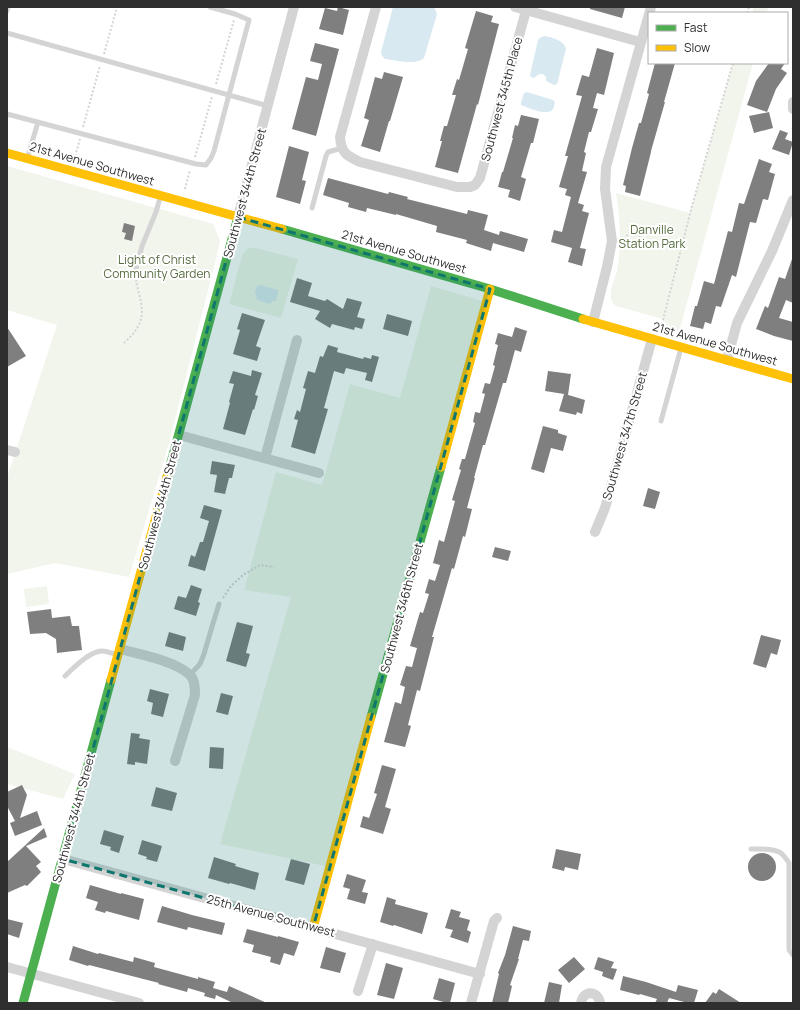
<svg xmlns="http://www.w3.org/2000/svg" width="800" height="1010" font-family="Manrope,sans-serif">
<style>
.green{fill:#f1f5ec}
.water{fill:#d9e9f1}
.building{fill:#7f7f7f}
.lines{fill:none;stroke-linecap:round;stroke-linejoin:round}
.path{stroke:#d4d4d4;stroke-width:2;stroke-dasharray:2 2;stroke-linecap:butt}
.lane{stroke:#d4d4d4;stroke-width:5}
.street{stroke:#d4d4d4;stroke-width:10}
.fast{stroke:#4caf50;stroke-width:9}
.slow{stroke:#ffc107;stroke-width:9}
.marked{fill:#0f766e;fill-opacity:0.2;stroke:#0f766e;stroke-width:3;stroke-dasharray:8 5;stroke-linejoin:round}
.labels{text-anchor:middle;stroke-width:4;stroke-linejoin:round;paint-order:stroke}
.street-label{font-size:12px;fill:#2f2f2f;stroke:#fff}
.park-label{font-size:12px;fill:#556a3d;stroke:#fff}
</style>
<rect width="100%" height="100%" fill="#fff"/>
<path class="green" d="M754,7H768L767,13H752Z
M733,63H753L679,332L668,328L663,319L616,306C605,299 614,281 617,271C622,245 620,219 616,193L690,213Z
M7,166L213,224L220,241L215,263L169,443L129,577L55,563L7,574V478L57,325L7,310Z
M251,248H256L298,259L281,318L229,304L242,256C244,252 246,248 251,248Z
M431,286L486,302L330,867L220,844L291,597L244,590L276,472L322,485L350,384L400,398Z
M47,586L49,604L26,607L24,589Z
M7,747L75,774L63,799L7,784Z"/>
<path class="water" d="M393,7H433L435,9L437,14L424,58C415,66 396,60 385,59L382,56L381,52L382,48Z
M545,36C553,38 564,40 566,49L557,84L554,85L546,81V77L543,74H539L534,78L531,77L530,75L538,40L541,37Z
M527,92L553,100L555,102C554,105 554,107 553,109C548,117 529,108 521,105V102L524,93Z
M260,285L278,290V292L276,301H273L270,304L260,301L257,300L255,292L257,286Z"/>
<path class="building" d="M338,7L349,10L343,35L319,29L325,8L337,11Z
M590,7H625L622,18L590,9Z
M476,11L493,16L491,22L499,24L478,105L477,104L458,173L435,167L442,141H440L444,126H447L456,95H452L457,79L459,80L468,49L465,48Z
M315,43L339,49L316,136L292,129L306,77L318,80L322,64L310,61Z
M597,48L614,53L604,95L597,93L593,108L598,109L591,132H589L584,152L586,153L582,171L587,172L578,203L584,205L582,211L589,213L580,248L586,249L582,266L568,262L572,248L551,242L554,230L562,232L571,197L565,195L567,189L559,187L568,156H565L582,96L576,95L582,75L589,77Z
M655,63H675L664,102H665L651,151V152L640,196L625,192L626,186L623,185L632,148L639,123H641L649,94L647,93Z
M769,63H785L781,69L787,73L776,89L767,112L747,105L756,81Z
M384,72L403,77L390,121H389L380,152L361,146L369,120L364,118L375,77L382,79Z
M769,112L773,128L754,133L749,116Z
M521,115L539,119L533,143H531L521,177L526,179L520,201L508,197L510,190L498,187L502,172H503L513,138H512L515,125L518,126Z
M780,130L788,133L785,139L793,142L789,155L772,149Z
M289,146L309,152L302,180L306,181L300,204L276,197Z
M759,159L772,164L769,172L775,174L768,200L763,199L756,223L750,222L736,277L732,275L721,307L716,306L711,324L705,322L703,329L690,326L695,306H697L704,281L714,284L728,231L732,232L739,203L744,204Z
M328,178L388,194L389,192L408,197L407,199L467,214L468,210L488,215L484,230L499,235L500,231L528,239L524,252L493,243L491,251L466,243L467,240L436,232L437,226L396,214V215L367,208L366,212L348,207L349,203L323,195Z
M124,223L135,226L132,241L124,239L126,233L122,232Z
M792,259L793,303L786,300L779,318L793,322V341L774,336L756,329L765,306L768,308L779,277L785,279Z
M297,278L312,283L308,296L325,301L327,299L343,309L347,298L362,302L357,317L365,319L362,329L355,327L354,330L332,324L330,328L315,319L320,311L290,302Z
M242,313L265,320L256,346L261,348L257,361L233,354L240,330L237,329Z
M387,314L412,321L408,336L383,329Z
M7,327L26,356L7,367Z
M515,327L527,331L521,352L515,350L506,383H503L485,445H483L474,478H475L467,508L472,509L465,537L463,536L454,569L452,568L432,637H434L420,691L417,690L408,725L411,726L405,747L384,742L395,702L401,704L405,687L400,685L406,666L412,667L417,648L410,646L420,612L423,613L429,594L425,593L429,579L435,581L440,565L433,563L439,540L444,542L455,501L452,500L461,470L459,469L462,459H465L475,423L473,422L475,412L480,413L485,394L482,393L485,383L490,384L495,366L493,365L498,345L495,344L498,333L512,337Z
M328,345L338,348L337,352L363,359L364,357L371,359L372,355L379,357L372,382L365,380L367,373L346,368L344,374L334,371L324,408L328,409L315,454L291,447L298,420L294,419L297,410L300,412L306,389L303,388L308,371L315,373L320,356L323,357Z
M252,370L262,373L255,395L258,396L254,410L253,409L245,435L223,429L230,403L229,402L234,384L229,383L233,371L251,376Z
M548,371L571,374L568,395L565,394L585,400L582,414L577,412L576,415L559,411L564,394L545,391Z
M543,426L558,430V433L567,436L563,451L551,448L544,473L531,469Z
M212,461L235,465L232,478H229L225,494L214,492L217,475L210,474Z
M648,488L660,492L655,509L643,506Z
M204,505L222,510L205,571L188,566L191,555L195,557L200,542H203L209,521L200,518Z
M495,547L511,551L508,561L492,557Z
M191,585L202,589L198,602L200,603L196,616L174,609L178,596L186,598Z
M51,609L52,618L70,616L72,626H79L82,650L57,653L56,639L46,633L30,634L27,612Z
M237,622L253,626L246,653L250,654L246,667L226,661Z
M169,632L186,637L183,651L165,646Z
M761,635L781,640L777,655L771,653L766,668L753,664Z
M150,689L169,694L163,717L151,714L153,703L147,701Z
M221,693L233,696L228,715L216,712Z
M131,733L140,734L139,738L150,740L147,764L135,762V765L127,764Z
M210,747L224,748L223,769L209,768Z
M382,765L396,769L385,807L391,809L383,834L360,827L363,816L369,818L377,794L374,793Z
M22,785L27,795L20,818L37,811L42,825L15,836L10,823L15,821L7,806V792Z
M156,787L177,793L172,811L151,806Z
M44,828L47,837L26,846L41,862L36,866L41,872L27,886L25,885L7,893V862Z
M104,830L124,836L119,853L110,850L111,847L100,844Z
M142,840L162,846L157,862L146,859L147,857L138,854Z
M556,849L581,854L578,870L565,867L564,871L552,868Z
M748 867a14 14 0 1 1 28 0a14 14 0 1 1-28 0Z
M214,857L236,864L235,866L259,873L255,890L230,883L229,884L208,878Z
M291,859L310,864L304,885L285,880Z
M347,874L366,880L362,892L368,893L365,904L347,899L350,889L343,887Z
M90,885L121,894V893L144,899L139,920L106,911L105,913L95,910L98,902L86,898Z
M387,897L396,900L395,904L428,913L422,934L394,925L393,926L380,922Z
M162,906L192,915L225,923L222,935L188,927L187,930L157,922Z
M451,909L461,912L459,917L470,920L467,930L471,932L468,943L450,937L453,930L445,928Z
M7,919L23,923L19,938L7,934Z
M513,926L531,931L529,941L523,940L518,959H519L510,985L512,986L508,1003H492L499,974L498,973L505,955Z
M247,929L278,937V936L299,942L294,956L284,953L280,965L270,962L271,957L252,952L254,945L243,942Z
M73,946L98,954L99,953L133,962L134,957L155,963L154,967L198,979V977L215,982L213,988L227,992L229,986L267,1003H233L216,995L215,999L204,996L205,993L188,988L187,992L158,984L159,983L89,965L88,966L69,960Z
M326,947L346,953L340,973L320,968Z
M574,957L585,969L569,983L558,970Z
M598,957L614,962L611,968L617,969L613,980L602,976L603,972L594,969Z
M386,963L403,968L394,999L377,995Z
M623,976L646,982L676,992L678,985L698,990L694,1003H688L669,998L667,1003H655L657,999L640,994L639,995L620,990Z
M439,978L455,983L450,1003H447L433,999Z
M549,982L562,985L559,1003H544Z
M719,989L741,1003H705L713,992L716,994Z"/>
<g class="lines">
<path class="path" d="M747,13L749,7
M104,54L117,7
M216,84L234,20
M83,127L100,66
M195,157L212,97
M74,160L80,139
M185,189L190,170
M636,232L638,225
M621,242C624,239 626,237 628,234C636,226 641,240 644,245L647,247
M661,328L692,206L733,63
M124,343C129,338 135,333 138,326C147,312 138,294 136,280
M223,598L231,586L243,575L260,565L274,567"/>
<path class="lane" d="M7,11L8,7
M7,33L268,106
M7,114L196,164L206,165L211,158L214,151L249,20L235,14L210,7
M28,156L38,122
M312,208L326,156L328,152L342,148
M135,273L142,246L156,212L160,198
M661,421L681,348
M190,675L200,664L204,654L211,630L219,604
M65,676C74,667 90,651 102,651C107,651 113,654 118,655
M751,849C760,849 777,848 783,855C785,857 787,860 789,863V950L793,955"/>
<path class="street" d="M376,7L340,137C341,153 347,156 360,162L457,187H470L475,185L480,178L527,7
M515,7L640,42
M793,102V109
M238,217L294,7
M593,322L607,267L612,241L605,189L606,167L651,7
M727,360L737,323L772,251L793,200
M179,435L319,473
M7,450L15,452
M265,458L297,340
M595,532L605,508L652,339
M120,649C139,654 176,661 190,675C195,680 195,689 195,695L175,761
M63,859L480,974
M7,967L139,1003
M358,991L373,944
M471,1003L494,921L497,918
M581,1003C583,990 598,990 600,1003"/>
<path class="fast" d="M282,229L490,289L583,319
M167,477L238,217
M371,717L441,467
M23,1003L111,680"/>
<path class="slow" d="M7,153L282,229
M583,319L793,379
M441,467L490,289
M111,680L167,477
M313,928L371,717"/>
</g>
<path class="marked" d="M238,217L490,289L313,928L63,859Z"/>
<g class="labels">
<g class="street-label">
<text transform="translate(502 99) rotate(-75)" y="4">Southwest 345th Place</text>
<text transform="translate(92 164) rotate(16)" y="4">21st Avenue Southwest</text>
<text transform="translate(245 193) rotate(-75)" y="4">Southwest 344th Street</text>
<text transform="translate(404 252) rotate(16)" y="4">21st Avenue Southwest</text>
<text transform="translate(715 344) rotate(16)" y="4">21st Avenue Southwest</text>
<text transform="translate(625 436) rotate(-74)" y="4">Southwest 347th Street</text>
<text transform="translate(160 505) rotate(-75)" y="4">Southwest 344th Street</text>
<text transform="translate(402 608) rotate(-75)" y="4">Southwest 346th Street</text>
<text transform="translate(74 818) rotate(-75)" y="4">Southwest 344th Street</text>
<text transform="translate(271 916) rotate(15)" y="4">25th Avenue Southwest</text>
</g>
<g class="park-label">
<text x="652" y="234">Danville<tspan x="652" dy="14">Station Park</tspan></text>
<text x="157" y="264">Light of Christ<tspan x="157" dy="14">Community Garden</tspan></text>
</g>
</g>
<rect width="800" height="1010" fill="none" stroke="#2f2f2f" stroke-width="16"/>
<rect x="648" y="12" width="140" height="52" fill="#ffffff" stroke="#acacac"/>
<rect x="656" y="25" width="20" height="6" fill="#4caf50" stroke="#acacac"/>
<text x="684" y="32" font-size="12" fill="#2f2f2f">Fast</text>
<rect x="656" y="45" width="20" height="6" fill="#ffc107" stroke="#acacac"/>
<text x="684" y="52" font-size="12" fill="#2f2f2f">Slow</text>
</svg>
